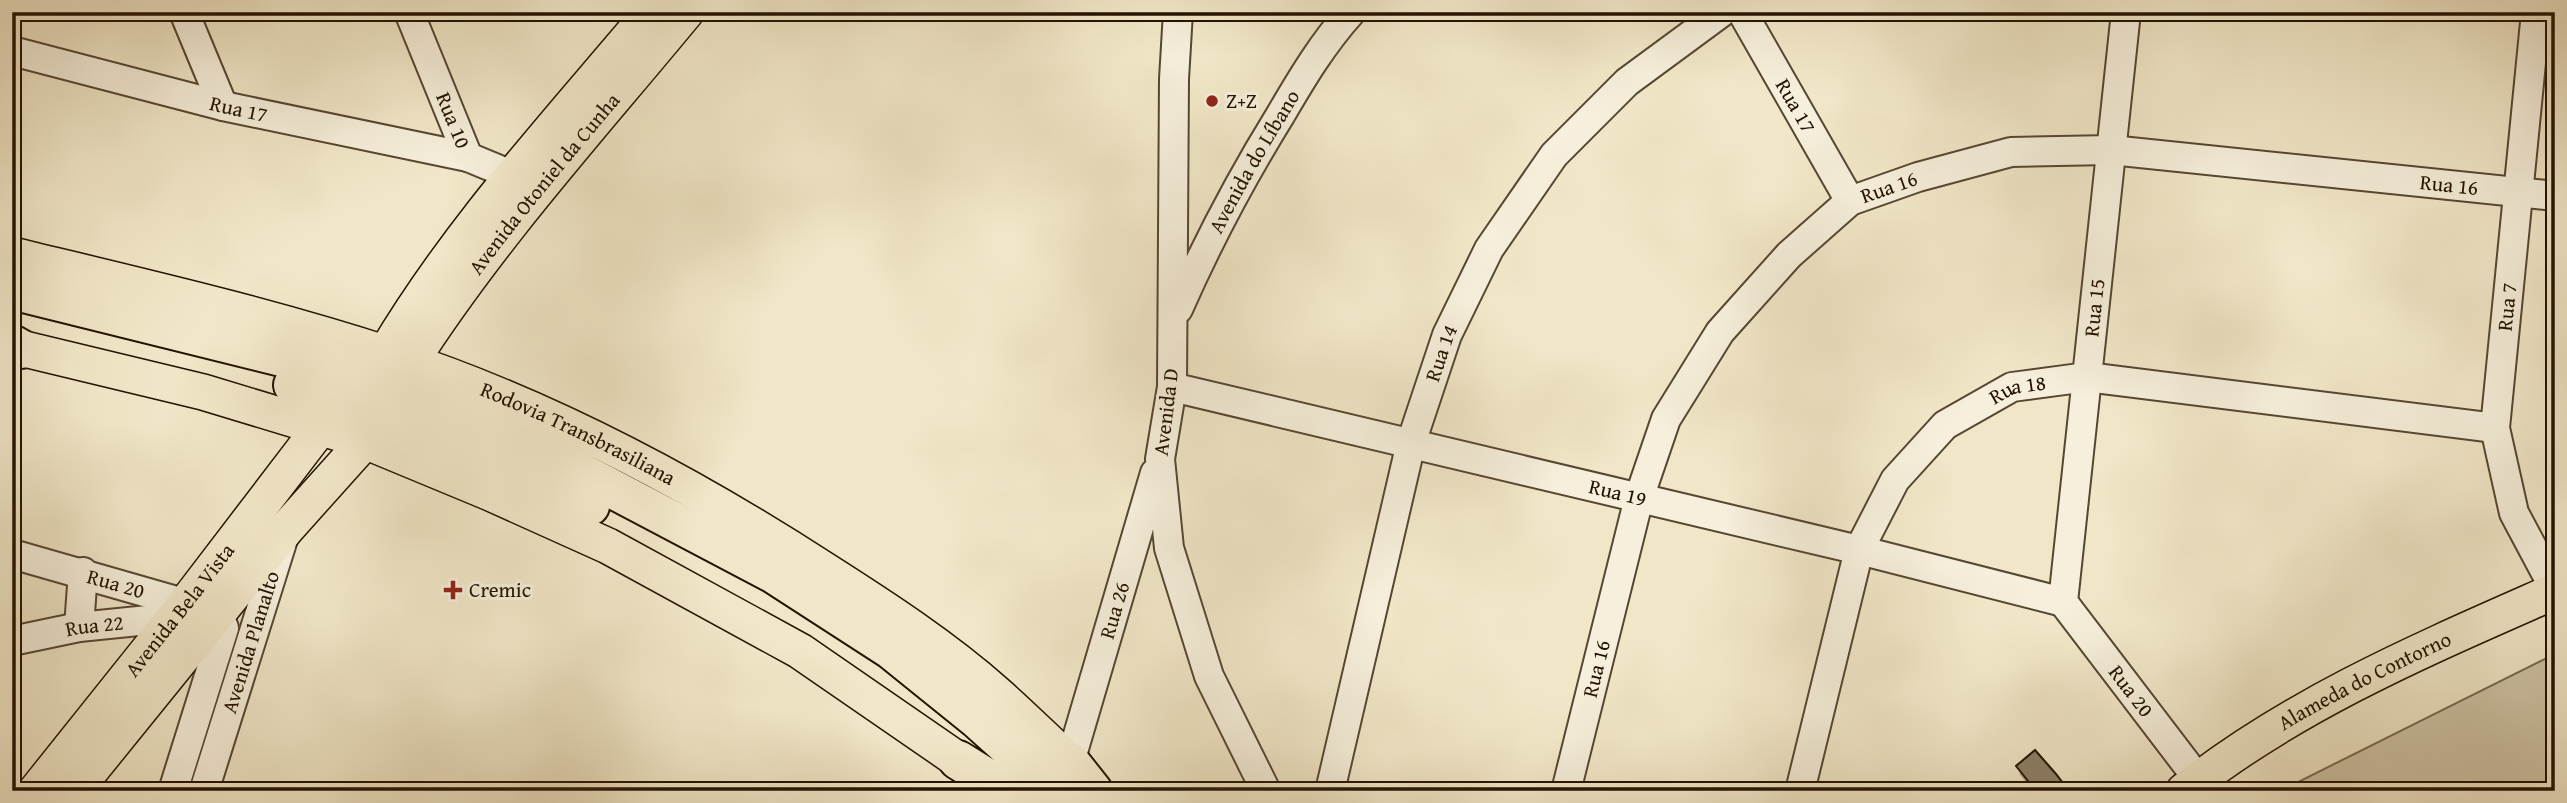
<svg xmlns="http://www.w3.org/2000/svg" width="2567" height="803" font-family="'Gentium Book Plus',serif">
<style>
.green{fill:#cec3a6;stroke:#786a53;stroke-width:2}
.building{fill:#8e8168;stroke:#231200;stroke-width:2;filter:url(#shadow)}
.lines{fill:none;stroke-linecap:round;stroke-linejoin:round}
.minor-casing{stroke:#564732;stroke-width:32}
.major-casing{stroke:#231200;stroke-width:38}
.highway-casing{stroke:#231200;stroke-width:42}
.minor{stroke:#f6efdb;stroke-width:28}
.major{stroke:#f1e7c8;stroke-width:35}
.highway{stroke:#f1e7c8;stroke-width:38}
.poi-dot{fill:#8f2418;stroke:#f6efdb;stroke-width:2.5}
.labels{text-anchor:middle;stroke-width:6;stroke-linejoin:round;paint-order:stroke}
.poi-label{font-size:21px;fill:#231200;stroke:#f6efdb;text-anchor:start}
.street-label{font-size:21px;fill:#231200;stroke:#f6efdb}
</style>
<defs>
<filter id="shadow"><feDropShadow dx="4.5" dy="8" stdDeviation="0" flood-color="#0004"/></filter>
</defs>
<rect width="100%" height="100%" fill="#f1e7c8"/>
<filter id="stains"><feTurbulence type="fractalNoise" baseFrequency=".00286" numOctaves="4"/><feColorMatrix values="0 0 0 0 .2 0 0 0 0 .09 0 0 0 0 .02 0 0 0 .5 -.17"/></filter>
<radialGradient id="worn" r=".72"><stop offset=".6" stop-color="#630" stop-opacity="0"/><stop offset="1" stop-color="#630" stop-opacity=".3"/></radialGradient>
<path class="green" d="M2555,654V791H2280Z"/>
<path class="building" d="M2035,750L2056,774L2069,791H2036L2016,766Z"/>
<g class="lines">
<defs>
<g id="minor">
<path d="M184,12L223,106"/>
<path id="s1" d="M409,12L468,157L531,183"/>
<path d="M1178,12L1174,79L1172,387L1160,459L1169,548L1209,676L1266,791"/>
<path id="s2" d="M1742,12L1850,201"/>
<path d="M2536,12L2495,428L2514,513L2555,590"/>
<path id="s3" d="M12,51L223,106L468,157"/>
<path id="s4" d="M1178,309C1208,241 1242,177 1281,114C1302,78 1323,43 1351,12"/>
<path id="s5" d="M1172,387L1859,550L2063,602"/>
<path id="s6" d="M12,554L204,609"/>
<path id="s7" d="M2063,602L2126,12"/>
<path id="s8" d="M2063,602L2198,779"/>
<path d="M79,627L83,572"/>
<path id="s9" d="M12,641L79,627L188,616"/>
<path id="s10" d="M1070,762L1155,473"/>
<path d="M173,791L224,628L219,615"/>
<path id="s11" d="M204,791L284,536"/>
<path id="s12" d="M1330,791L1411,443L1447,335L1489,249L1554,155L1627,82L1722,12"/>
<path id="s13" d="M1566,791L1639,498L1666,419L1720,332L1789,255L1850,201L1918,177L2011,152L2111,150L2555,196"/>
<path id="s14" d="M1800,791L1859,550L1895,480L1945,425L2012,387L2087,377L2495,428"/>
</g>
<g id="major">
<path id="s15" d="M12,255C140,286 268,315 393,356C546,406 692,484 826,571C884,608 944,647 996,693C1021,715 1045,739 1070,762"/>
<path d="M12,346L203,392L365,441L488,492L608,546L800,651L958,760"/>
<path d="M385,354C459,229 558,123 651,12"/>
<path id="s16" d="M410,363C490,238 592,126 686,12"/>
<path id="s17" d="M36,791L187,602L320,428"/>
<path d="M74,791L287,528L365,441"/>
<path id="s18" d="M2184,791C2295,703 2426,648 2555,591"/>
</g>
<path id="highway" d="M12,290L342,372L429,400L514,437L774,574L890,649L978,720L1057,791
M12,344L21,349
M293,385C396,415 494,459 590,506
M958,760L1008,791
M1070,762L1093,791"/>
</defs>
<use href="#minor" class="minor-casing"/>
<use href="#major" class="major-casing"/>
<use href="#highway" class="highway-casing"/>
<use href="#minor" class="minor"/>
<use href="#major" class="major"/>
<use href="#highway" class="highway"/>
</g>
<g class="poi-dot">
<circle cx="1212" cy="101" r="7"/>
<path d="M449.5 579.5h7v7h7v7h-7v7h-7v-7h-7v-7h7z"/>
</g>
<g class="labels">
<g class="poi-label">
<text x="1226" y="108">Z+Z</text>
<text x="469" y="597">Cremic</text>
</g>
<g class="street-label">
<text dy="7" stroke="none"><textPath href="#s2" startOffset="108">Rua 17</textPath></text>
<text dy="7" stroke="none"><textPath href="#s3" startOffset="234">Rua 17</textPath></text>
<text dy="7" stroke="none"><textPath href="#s1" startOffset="117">Rua 10</textPath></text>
<text dy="7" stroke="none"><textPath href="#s4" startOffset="166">Avenida do Líbano</textPath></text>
<text dy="7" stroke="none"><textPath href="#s16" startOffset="224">Avenida Otoniel da Cunha</textPath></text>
<text dy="7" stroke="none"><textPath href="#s13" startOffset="1281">Rua 16</textPath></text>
<text dy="7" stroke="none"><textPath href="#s13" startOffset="714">Rua 16</textPath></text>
<text dy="7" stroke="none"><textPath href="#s7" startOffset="296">Rua 15</textPath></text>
<text transform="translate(2507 307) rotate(-84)" y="7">Rua 7</text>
<text dy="7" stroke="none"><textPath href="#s12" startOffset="452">Rua 14</textPath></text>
<text dy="7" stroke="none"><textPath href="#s14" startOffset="483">Rua 18</textPath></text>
<text transform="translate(1166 412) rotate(-83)" y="7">Avenida D</text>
<text dy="7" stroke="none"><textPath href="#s15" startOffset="595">Rodovia Transbrasiliana</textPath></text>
<text dy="7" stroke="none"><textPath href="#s5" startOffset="458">Rua 19</textPath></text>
<text dy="7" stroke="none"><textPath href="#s6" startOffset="108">Rua 20</textPath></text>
<text dy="7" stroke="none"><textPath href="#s17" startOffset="231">Avenida Bela Vista</textPath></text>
<text dy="7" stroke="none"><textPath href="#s10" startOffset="158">Rua 26</textPath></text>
<text dy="7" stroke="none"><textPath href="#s9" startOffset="84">Rua 22</textPath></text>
<text dy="7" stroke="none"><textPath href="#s11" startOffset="156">Avenida Planalto</textPath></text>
<text dy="7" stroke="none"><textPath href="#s13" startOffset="126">Rua 16</textPath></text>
<text dy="7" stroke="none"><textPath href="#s18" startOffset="212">Alameda do Contorno</textPath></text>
<text dy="7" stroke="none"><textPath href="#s8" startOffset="112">Rua 20</textPath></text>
</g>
</g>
<rect width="2567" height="803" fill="none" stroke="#f1e7c8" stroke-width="42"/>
<rect x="14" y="14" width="2539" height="775" fill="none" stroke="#231200" stroke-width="3.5"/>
<rect x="21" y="21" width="2525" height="761" fill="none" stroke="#231200" stroke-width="2"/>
<rect width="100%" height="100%" filter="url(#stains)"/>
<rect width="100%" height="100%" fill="url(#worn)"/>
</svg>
